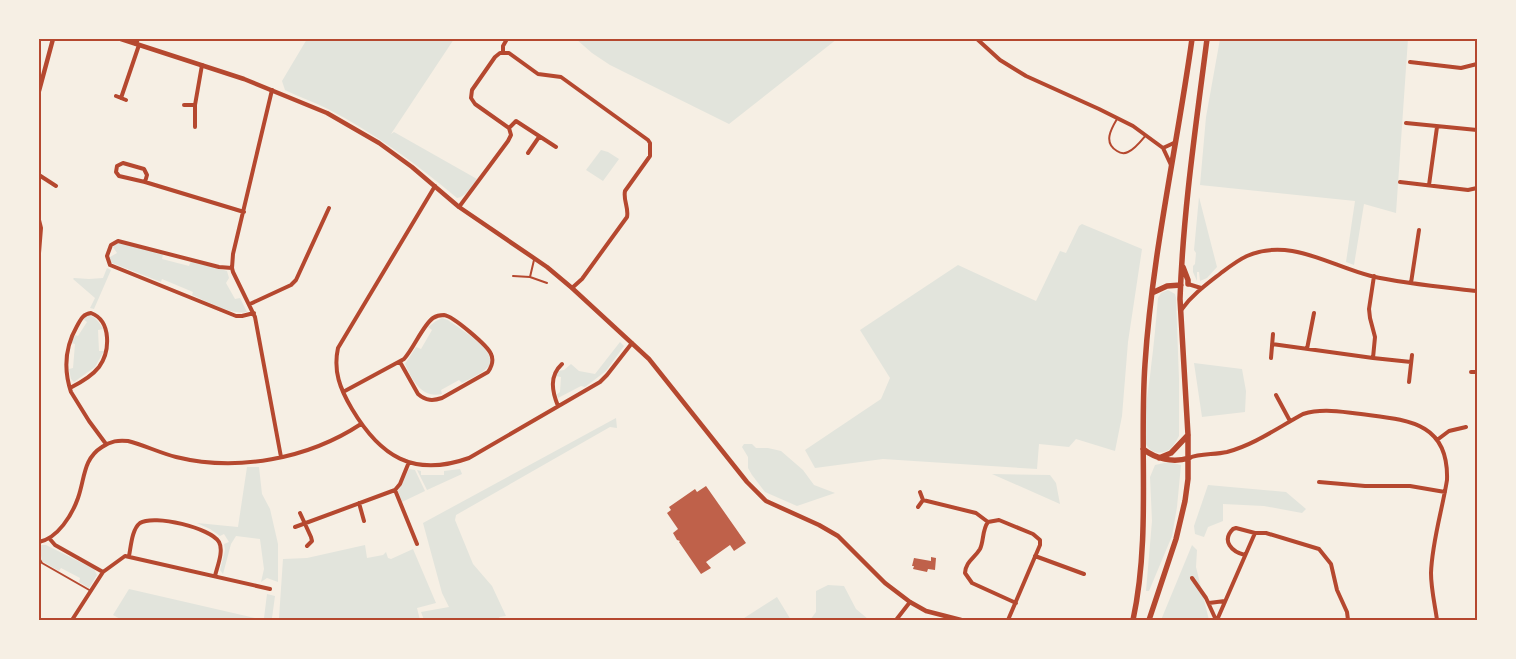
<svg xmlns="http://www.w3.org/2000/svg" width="1516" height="659" font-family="'Fira Sans Condensed',sans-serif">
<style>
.green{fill:#e2e4dc}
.building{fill:#bf614a}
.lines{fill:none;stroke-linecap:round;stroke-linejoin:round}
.service{stroke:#b5482f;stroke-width:2}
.minor{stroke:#b5482f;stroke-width:4}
.tertiary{stroke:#b5482f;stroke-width:4.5}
.trunk{stroke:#b5482f;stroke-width:5.5}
.neatline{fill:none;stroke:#b5482f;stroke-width:2}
</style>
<rect width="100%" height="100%" fill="#f6efe4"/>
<path class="green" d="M307,39H454L391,134L394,132L477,179C472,186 466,197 457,198C417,164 374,133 328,109C314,102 299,97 285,90L282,81Z
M576,39H837L729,124L610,65L592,53Z
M1220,39H1408L1396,213L1364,204L1354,265L1346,262L1355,201L1200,185L1206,117Z
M601,150L608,152L619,159L603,181L586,170Z
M1199,197L1217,267L1207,278L1200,281L1199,272H1197V281L1193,272V266L1195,264L1196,253L1194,250Z
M1082,224L1142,249L1128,342L1122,416L1115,451L1076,439L1069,447L1039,444L1037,469L883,459L815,468L805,450L881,399L890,378L860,330L958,265L1036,301L1060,251L1066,253L1079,226Z
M119,243L163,254L162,259L189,266L191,261L227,271L229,278L226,283L235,299L240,298L247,312C229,315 209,302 192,295L193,292L162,279L161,282L112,263L110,260V257L117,253L113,247L115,244Z
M107,268L111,270L94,309L90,308L95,298L73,279L74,278L89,279L103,278Z
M1168,290L1175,294L1176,298L1179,379V436C1175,443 1172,450 1164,452C1158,454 1151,452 1147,446C1140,434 1150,382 1151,367C1154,344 1156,321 1158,298L1161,293Z
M88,315C95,316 100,323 103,329L98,330L99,351H104L95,367L74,382L71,379L69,369L73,368L75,344L71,343L75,335L78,336L87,322L83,319Z
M442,318L448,320C458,328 505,354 486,369C479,375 469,379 462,383L459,380L441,390L442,394C422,399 412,380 405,364L416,347L421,349L432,330L428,327L436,321Z
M620,342L624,346L606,371L585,387L581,386L558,398L557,394L560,392L561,377L556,376L558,371L564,370L571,364L579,371L595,374Z
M1194,363L1242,369L1246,391L1245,412L1202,417Z
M616,418L617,428L610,427L456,515L455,520L473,564L492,586L506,616L499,617L500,620H424L421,612L449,607L442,593L423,523Z
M744,444H752L756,448H768L781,451L803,470L814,485L835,493L797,506L765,492L752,475L748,468V457L742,447Z
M1169,462L1181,465L1177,507L1172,536L1149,591H1146L1152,521L1150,477L1155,465Z
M247,467H259L262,494L270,509L278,544V582L267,578L261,582L264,569L260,539L236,536L231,544L223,574L220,570L225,550L224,544L229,542L224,534L220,536L210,529L197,523L238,527Z
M409,469L415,470L425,491L402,502L398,491Z
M460,469L462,474L427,490L417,470L421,471V475H444V471Z
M992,474L1050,475L1056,483L1060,504Z
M1208,485L1286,492L1306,509L1302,513L1264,506L1223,504V521L1208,527L1204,537L1195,534L1194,526Z
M46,545L94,569L97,575L89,588L79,582L80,578L61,568L59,571L42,561L39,545Z
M365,545L367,558L383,555L386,552L388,558L391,559L413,549L436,603L417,608L420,620H122L113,615L129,589L259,619L264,618L267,594L275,596L272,618H279L283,559L307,558Z
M1192,545L1197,550L1196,567L1209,620H1161Z
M828,585L844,586L856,609L868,619L810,620L816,612V591Z
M777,597L791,620H741Z"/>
<path class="building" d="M706,486L746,543L734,551L730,545L706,562L711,568L701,574L679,542L680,541L677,540L673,533L678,529L667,513L671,510L669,507L695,489L697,492Z
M931,557L936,558L935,570L928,569L927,572L913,569L914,566H912L914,558L931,561Z"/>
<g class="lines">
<path class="service" d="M1117,119C1111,129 1103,143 1117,151C1120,153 1124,154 1128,152C1135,149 1141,141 1146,135
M513,276L530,277L547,283
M530,277L534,260
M39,558L42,563L91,591"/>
<path class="minor" d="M977,39L1000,60L1026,76L1099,109L1133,126L1163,148L1171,165
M136,44L138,39
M503,52V46L507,39
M1410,62L1461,68L1477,64
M272,90L233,254L232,268L233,272L255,317L281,457
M116,96L126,100
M121,98L139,45
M184,105H195
M1406,123L1477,130
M195,127V105L202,65
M509,128L516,121L556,147
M1163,148L1176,142
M528,153L539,137
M39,175L56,186
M145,182L147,175L144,169L123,163L117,166L116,172L119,176L145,182L244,212
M1400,182L1468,190L1477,188
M1429,185L1437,127
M435,186L338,348C333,371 340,389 352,409C380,456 413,478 469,458L600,382L607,375L632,343
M459,207L508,141L511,135L509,128L475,104L471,98L472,90L495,57L500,53H509L538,74L561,77L648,140L650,143V156L625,191C623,200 629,208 627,217L582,279L572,288
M39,220L41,228L39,253
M232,268L219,267L118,241L111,245L107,256L110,265L236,316H242L254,313
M1411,283L1419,230
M1188,284L1201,288
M250,304L291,285L296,280L329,208
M1182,309C1193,294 1207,284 1221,273C1229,267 1238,260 1247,256C1290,237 1330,266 1371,276C1406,284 1442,287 1477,291
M1272,344L1373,358L1375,337L1370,318L1369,309L1374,276
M1307,349L1314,313
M1271,358L1273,334
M1373,358L1411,362
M1471,372H1477
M1409,382L1412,355
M70,388C80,383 92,376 99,367C110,352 112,321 91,313C83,314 81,319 77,326C65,347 63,368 71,392L89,421L106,444
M343,392L404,359C414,348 423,325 433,318C436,316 441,315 444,315C453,316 488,346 491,354C494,360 492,366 488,372L442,398C433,401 426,401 418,394L400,362
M1276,395L1290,421
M558,406C552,391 549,376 562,364
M1437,440L1449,431L1466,427
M1189,458C1200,453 1214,455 1227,452C1254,445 1279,427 1303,414C1323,408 1341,412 1361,414C1406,420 1449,421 1447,480C1442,511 1432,542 1431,573C1431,589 1435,605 1437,620
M1319,482L1365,486H1410L1445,492
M395,490L417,544
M920,492L923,500L976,513L988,522L999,520L1033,534L1040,540V545L1008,620
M359,503L364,521
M918,507L923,500
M300,513L311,537L312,541L307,546
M988,522C982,530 984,541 980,549C974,559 966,561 965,573L972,583L1016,603
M295,527L395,490L400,484L409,462
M49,538L55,545L103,572
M39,542C58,538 72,515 78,498C85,478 83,459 102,447C111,441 118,440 128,441C144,445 160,453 176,457C237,472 308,459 361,424
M1245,555C1232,552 1221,541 1233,529L1236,528L1255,533
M129,556C131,546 132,529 140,523C154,514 211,528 219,542C224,551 217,567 215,576
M1035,556L1084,574
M1192,578L1206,598L1216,620
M1209,603L1225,601
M72,620L103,572L125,556L270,589
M896,620L910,602
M1217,620L1255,533H1266L1319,549L1331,564L1337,590L1347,612L1348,620"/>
<path class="tertiary" d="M121,39L244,79L327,113L379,143L412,167L459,207L547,267L572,288L649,359L747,482L766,501L819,525L838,536L885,583L910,602L926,611L961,620
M39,91L53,39"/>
<path class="trunk" d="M1183,267L1188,280V284
M1152,293L1167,286L1181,285
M1143,449C1156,459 1173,463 1189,458
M1159,458L1171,453L1188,435
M1133,620C1151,536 1139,449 1145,364C1152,255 1177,147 1192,39
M1149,620L1176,539L1185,501L1188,479V435L1180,299C1183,212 1196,125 1207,39"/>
</g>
<rect width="1516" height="659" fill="none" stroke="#f6efe4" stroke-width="80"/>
<rect x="40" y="40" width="1436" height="579" class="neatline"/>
</svg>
